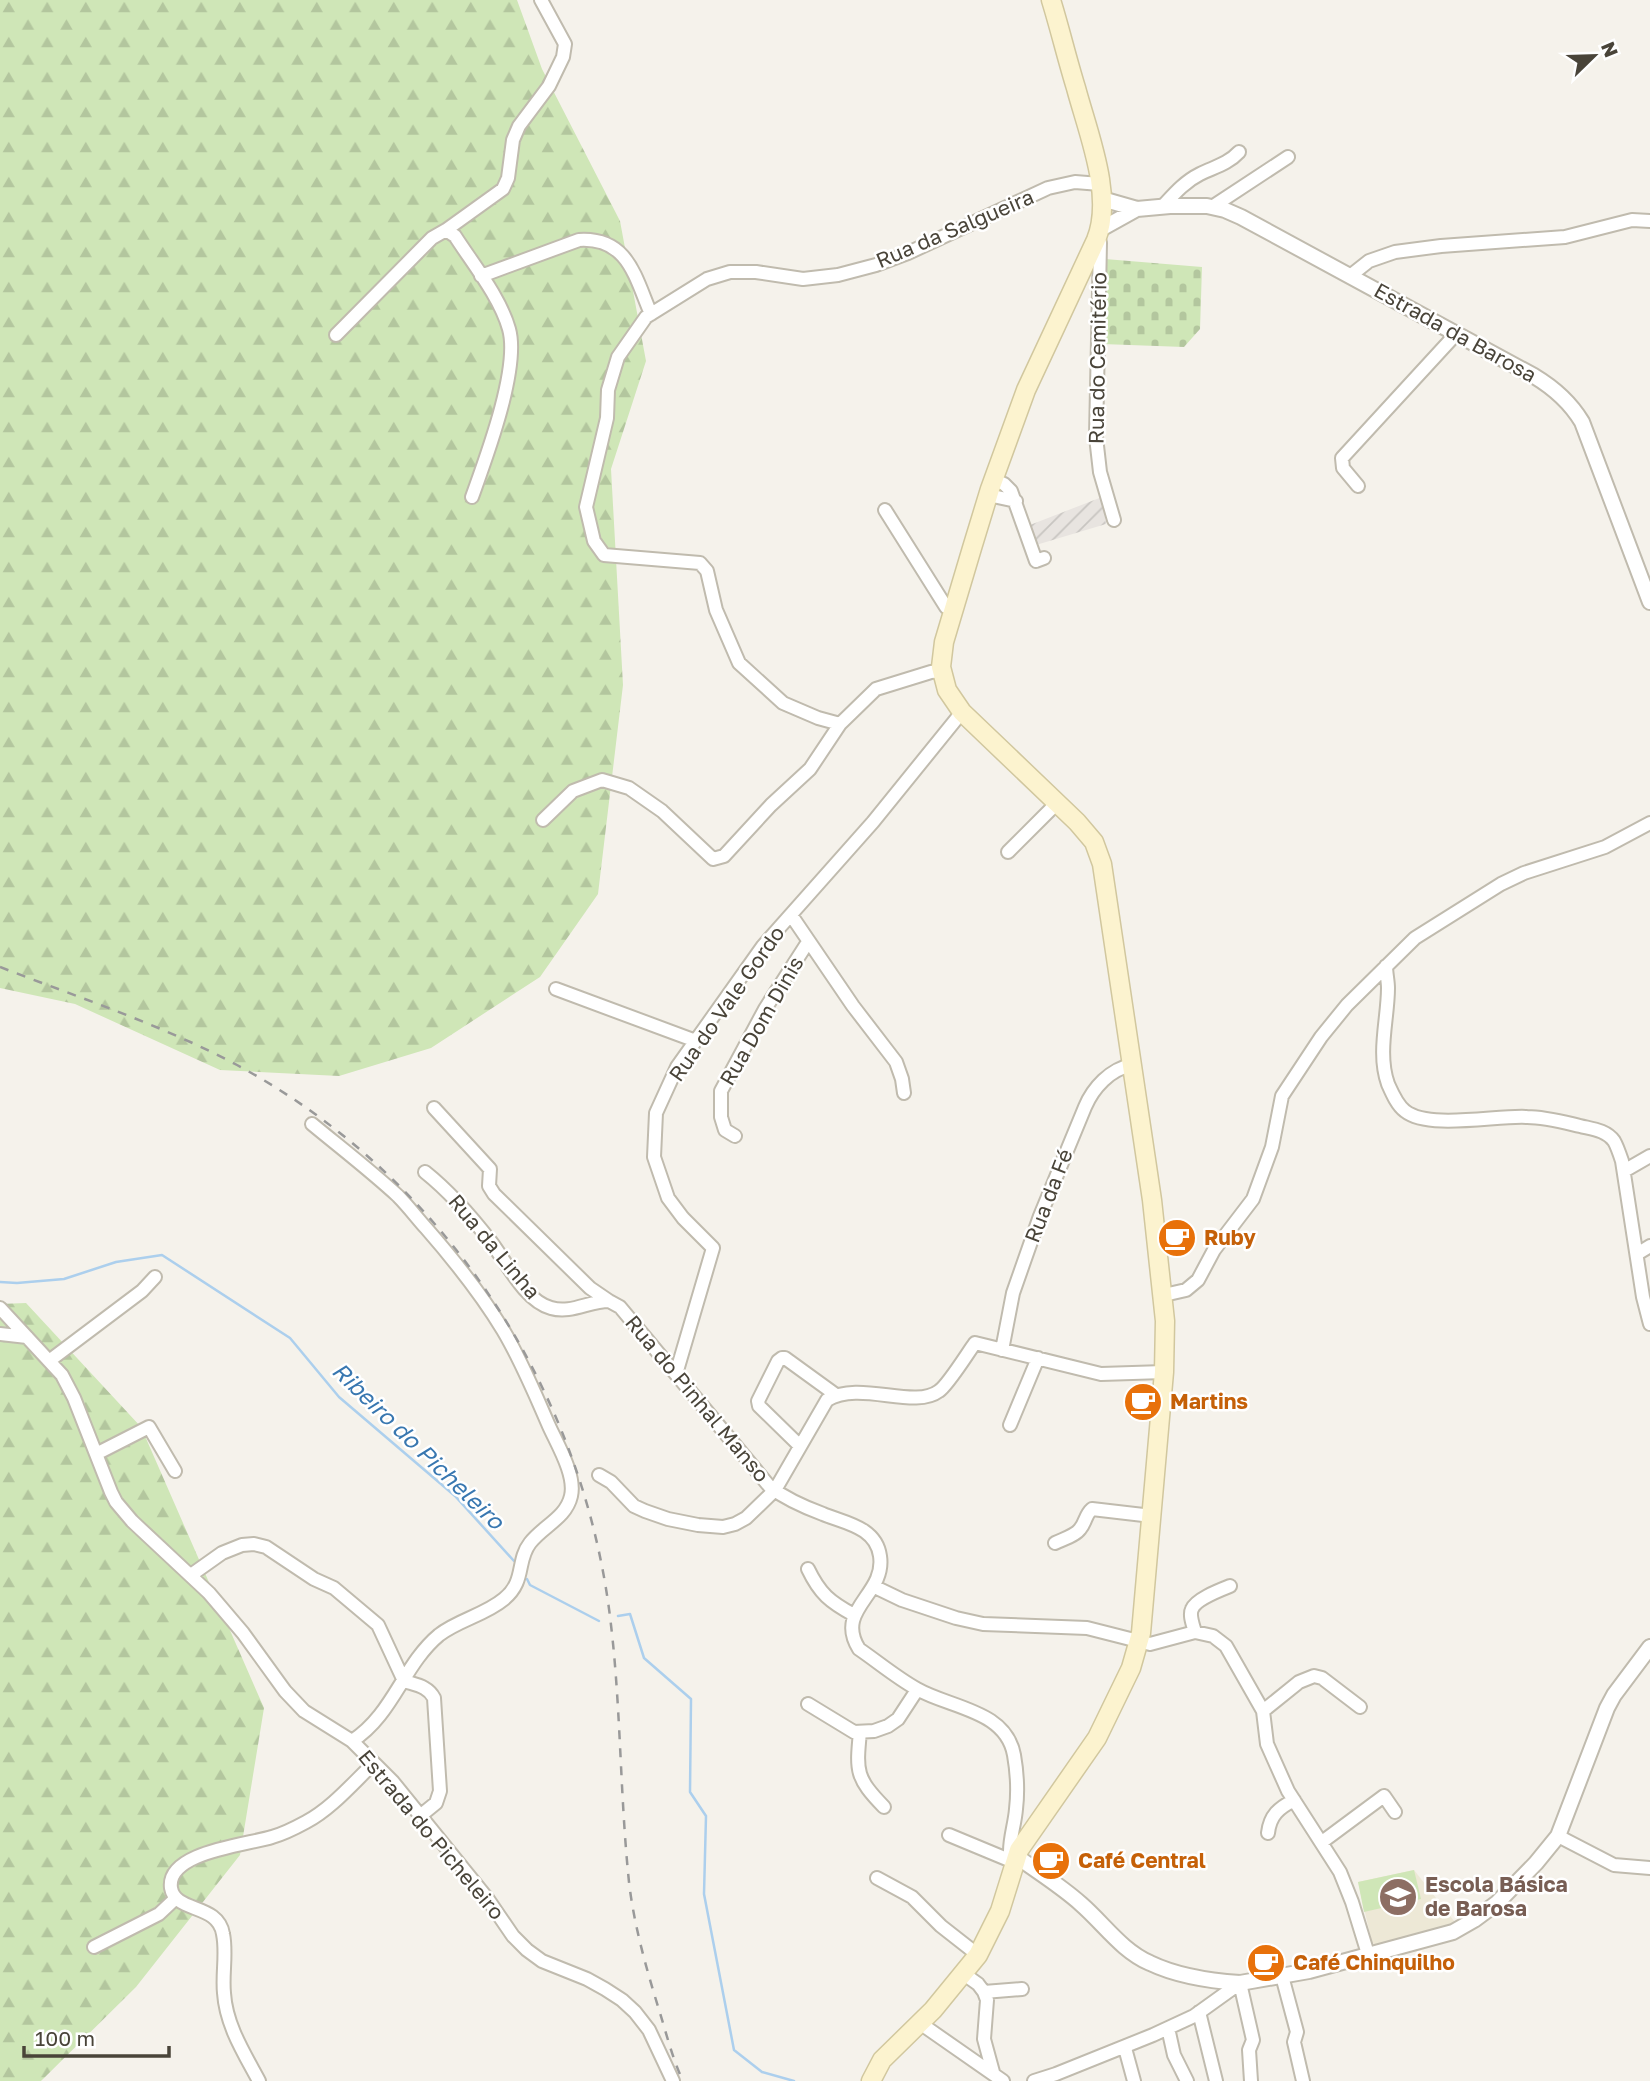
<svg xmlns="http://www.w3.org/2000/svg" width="1650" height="2081" font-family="'Golos Text',sans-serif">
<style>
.industrial{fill:url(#industrial-furrows)}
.education{fill:#ede8d6}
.green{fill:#cfe6b7}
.forest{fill:url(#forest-firs)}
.cemetery{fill:url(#cemetery-stones)}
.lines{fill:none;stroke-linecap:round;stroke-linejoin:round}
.stream{stroke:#accfed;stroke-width:2.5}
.minor-casing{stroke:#c0bbae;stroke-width:16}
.tertiary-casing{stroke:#c0bbae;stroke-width:18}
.secondary-casing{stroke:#d1c79e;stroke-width:21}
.minor{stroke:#fff;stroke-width:12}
.tertiary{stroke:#fff;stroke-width:14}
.secondary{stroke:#fcf3cf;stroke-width:18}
.rail{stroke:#999;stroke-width:2.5;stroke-dasharray:9 9;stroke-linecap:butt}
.labels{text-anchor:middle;stroke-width:5;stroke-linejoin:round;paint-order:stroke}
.street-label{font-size:21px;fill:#494439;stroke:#fff}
.food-label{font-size:21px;font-weight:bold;fill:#c56008;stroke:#fff;text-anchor:start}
.education-label{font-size:21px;font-weight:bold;fill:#785e54;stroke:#fff;text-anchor:start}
.water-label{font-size:23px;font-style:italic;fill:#3877b0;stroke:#fff}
</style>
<defs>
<pattern id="industrial-furrows" width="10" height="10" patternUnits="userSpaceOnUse" patternTransform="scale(1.75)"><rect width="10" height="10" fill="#e8e4e0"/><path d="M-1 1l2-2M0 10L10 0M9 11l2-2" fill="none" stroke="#c8c5c1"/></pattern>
<pattern id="forest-firs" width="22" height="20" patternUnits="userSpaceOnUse" patternTransform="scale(1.75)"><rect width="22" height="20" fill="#cfe6b7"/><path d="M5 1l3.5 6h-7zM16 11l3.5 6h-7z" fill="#b3c69e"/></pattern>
<pattern id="cemetery-stones" width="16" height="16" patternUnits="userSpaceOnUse" patternTransform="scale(1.75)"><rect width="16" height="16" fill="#cfe6b7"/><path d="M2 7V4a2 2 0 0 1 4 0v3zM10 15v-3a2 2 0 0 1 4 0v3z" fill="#b3c69e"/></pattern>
</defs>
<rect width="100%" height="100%" fill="#f5f2eb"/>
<path class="industrial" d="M1102,497L1106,524L1036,545L1030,525Z"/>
<path class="education" d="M1414,1870L1458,1926L1380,1946L1372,1943L1358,1882Z"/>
<path class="green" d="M1414,1870L1421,1899L1364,1912L1358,1882Z"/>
<path class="forest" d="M0,0H517L542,69L620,221L646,361L611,469L623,685L598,894L540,977L431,1048L339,1076L220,1070L75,1004L0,988Z
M26,1303L141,1427L264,1708L240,1855L136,1987L41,2081H0V1304Z"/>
<path class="cemetery" d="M1105,259L1202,267L1200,329L1184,347L1102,344Z"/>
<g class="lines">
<path class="stream" d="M0,1282L17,1283L64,1279L116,1262L162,1255L290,1338L339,1397L455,1496L514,1561
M527,1579L530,1585L599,1621
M618,1616L630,1614L644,1658L691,1699L690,1792L706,1816L704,1894L734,2050L762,2072L794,2081"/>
<defs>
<path id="minor" d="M1162,207C1174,194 1184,182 1200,174C1214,167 1228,164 1239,152
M1212,207L1288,157
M446,230L455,236C473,264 500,297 509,329C520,368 486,458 472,497
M1098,236L1100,243L1096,437L1100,472L1114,520
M481,276L579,240C628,237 635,277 651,314
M1350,276L1369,261L1395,252L1441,246L1565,237L1632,220L1650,221
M336,335L432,238L446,230L503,189L508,178L513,140L519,126L549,86L563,57L565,44L541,0
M994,480L1004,484L1011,491L1036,561L1044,558
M1358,486L1343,468L1342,458L1456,334
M988,495L1016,501
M885,510L946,607L954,610
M840,724L818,718L783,703L739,663L716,610L707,571L700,563L604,555L594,541L586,507L607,418L608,390L618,357L646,317L707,279L730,272H756L803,279L838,275L876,265L908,253L1048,188L1075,182L1100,184
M543,820L573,791L602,780L629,788L662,811L713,859L724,856L771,805L810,769L840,724L876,689L931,672L942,671
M1008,852L1057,803
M791,915L853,1006L896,1062L902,1079L904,1093
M1386,966C1386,973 1388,981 1388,988C1388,1019 1377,1053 1388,1084C1392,1093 1397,1105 1405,1111C1429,1130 1497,1115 1527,1117C1545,1117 1563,1122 1580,1126C1592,1129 1606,1130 1614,1141C1617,1146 1620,1155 1622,1161L1643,1297L1650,1324
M556,989L696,1041
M434,1108L490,1169L489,1186L494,1194L590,1288L609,1301L620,1307L770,1487C786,1499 804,1507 823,1514C845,1523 876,1527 880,1556C886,1595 834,1609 859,1649C878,1662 897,1678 917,1689C950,1708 1006,1710 1014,1755C1017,1772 1018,1792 1016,1809C1015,1823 1010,1837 1010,1851L1016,1856
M312,1124C341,1148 371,1171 398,1196C408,1206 417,1218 426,1228C454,1260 481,1294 503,1330C521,1360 535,1394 549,1426C557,1444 576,1475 571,1496C566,1518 543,1526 530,1543C516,1561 526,1581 504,1599C485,1615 458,1620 439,1635C403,1665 393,1715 352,1741
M735,1136L725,1130L721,1117V1091L765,1009L808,942
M1624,1171L1650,1156
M425,1172C450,1192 471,1216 491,1242C507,1263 525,1301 551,1308C571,1314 589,1301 609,1301
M1637,1254L1650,1246
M1164,1295L1186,1290L1198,1280L1214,1250L1253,1199L1272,1147L1282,1096L1321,1037L1347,1005L1415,938L1501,884L1524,873L1605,847L1650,823
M0,1308L62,1375L74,1398L111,1492L116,1502L132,1521L209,1593L243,1633L285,1691L304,1711L352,1741L393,1782L487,1898L513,1936L527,1950L542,1961L587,1979L605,1989L622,2000L635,2012L649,2030L673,2081
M0,1334L27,1337
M1002,1350L1013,1293L1040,1216L1085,1107C1093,1088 1110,1069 1132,1065
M49,1361L142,1291L155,1277
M676,1374L713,1248L683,1218L668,1198L654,1157L656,1113L677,1067L763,946L873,822L962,712
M1010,1425L1038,1358
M800,1446L759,1406L758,1401L778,1361L782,1358H785L836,1395
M96,1454L149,1427L175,1471
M599,1475L611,1482L634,1506L645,1511L668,1519L698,1525L723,1527L735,1524L746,1518L775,1490L827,1400C860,1380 914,1410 939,1391C948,1385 967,1354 975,1343L1101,1374L1164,1372
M1055,1543C1063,1539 1075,1536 1080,1529C1086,1522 1085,1515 1092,1509L1152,1516
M808,1569C820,1594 830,1602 854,1615
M191,1575L222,1553L242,1545L254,1544L266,1547L314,1579L334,1588L378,1625L404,1681C416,1685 428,1686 434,1698L440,1791L436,1803L420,1816
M875,1587L902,1600L956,1618L983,1624L1087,1628L1150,1644L1195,1632L1213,1636L1226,1646L1263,1711L1267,1744L1288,1791L1340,1872L1352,1902L1368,1954
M1195,1632C1193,1625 1189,1615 1192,1609C1196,1599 1220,1590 1230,1586
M808,1704L854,1732L874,1731L888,1726L898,1719L917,1690
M1263,1711L1299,1682L1314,1676L1322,1678L1360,1707
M860,1732C856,1772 856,1778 884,1807
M1268,1833C1270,1815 1279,1808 1294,1800
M949,1835L1014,1862
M1558,1836L1614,1865L1650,1868
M1322,1842L1384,1796L1395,1812
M877,1878L912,1897L941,1926L978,1955
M94,1947L159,1914L176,1898
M964,1974L978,1984L984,1992L987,2000L984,2039L993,2072
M1282,1976L1297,2032L1294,2042L1303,2081
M984,1992L1022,1989
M1199,2012L1216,2081
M921,2022L927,2028L1003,2081
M1168,2028L1174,2055L1187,2081
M1125,2048L1134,2081
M259,2081C244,2053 226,2025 224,1993C222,1974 227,1953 223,1934C218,1903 175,1913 171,1888C166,1852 246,1845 272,1837C283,1834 295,1828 306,1822C331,1809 353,1783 374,1763
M1034,2081L1056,2074L1153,2035L1194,2016L1240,1983L1253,2040L1249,2050L1251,2081"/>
<path id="tertiary" d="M1102,199L1137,209L1170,206H1207L1225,210L1241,217L1534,376C1554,388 1570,402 1582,422L1650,602
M1101,229L1137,209
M1016,1856C1038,1872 1061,1886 1081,1904C1104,1924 1122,1951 1150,1963C1177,1976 1211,1981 1240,1983L1309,1971L1453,1932L1474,1920L1497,1903L1536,1863L1558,1836L1607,1708L1614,1695L1650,1647"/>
<path id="secondary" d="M871,2081L882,2060L933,2010L978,1955L1000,1911L1019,1850L1097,1738L1131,1668L1141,1633L1164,1372L1165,1321L1152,1200L1102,864L1094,842L1077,822L962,712L947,690L941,667L944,642L972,548L990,489L1026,390L1096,240C1114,196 1088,133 1076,88C1067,59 1060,29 1051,0"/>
</defs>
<use href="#minor" class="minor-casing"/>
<use href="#tertiary" class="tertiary-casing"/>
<use href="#secondary" class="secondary-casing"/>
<use href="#minor" class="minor"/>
<use href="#tertiary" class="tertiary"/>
<use href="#secondary" class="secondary"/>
<path class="rail" d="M0,967C80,998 162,1025 237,1065C445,1177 585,1392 611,1625C621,1710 620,1796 629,1882C634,1926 647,1971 660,2013C667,2036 673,2060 683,2081"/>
</g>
<defs>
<symbol id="cafe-disc" viewBox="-11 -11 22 22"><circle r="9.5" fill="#e8710a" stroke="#fff"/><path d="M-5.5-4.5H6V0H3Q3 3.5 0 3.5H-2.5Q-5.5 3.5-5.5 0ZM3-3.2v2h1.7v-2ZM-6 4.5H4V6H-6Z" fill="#fff"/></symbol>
<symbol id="school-disc" viewBox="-11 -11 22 22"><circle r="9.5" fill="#8d6e63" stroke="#fff"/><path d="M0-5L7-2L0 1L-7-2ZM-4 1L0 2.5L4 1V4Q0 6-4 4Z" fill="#fff"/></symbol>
</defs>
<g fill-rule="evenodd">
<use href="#cafe-disc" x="1155" y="1216" width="44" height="44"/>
<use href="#cafe-disc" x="1121" y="1380" width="44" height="44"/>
<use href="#cafe-disc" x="1029" y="1839" width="44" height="44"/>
<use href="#school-disc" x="1376" y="1875" width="44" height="44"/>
<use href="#cafe-disc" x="1244" y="1941" width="44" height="44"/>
</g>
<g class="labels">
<g class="street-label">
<text transform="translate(955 229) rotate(-23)" y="7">Rua da Salgueira</text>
<text transform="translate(1455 333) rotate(29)" y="7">Estrada da Barosa</text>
<text transform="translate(1098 358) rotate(-89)" y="7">Rua do Cemitério</text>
<text transform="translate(727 1004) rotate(-55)" y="7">Rua do Vale Gordo</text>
<text transform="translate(762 1021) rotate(-60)" y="7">Rua Dom Dinis</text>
<text transform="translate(1049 1196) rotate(-69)" y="7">Rua da Fé</text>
<text transform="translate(494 1247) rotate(50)" y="7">Rua da Linha</text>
<text transform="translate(697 1399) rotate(50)" y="7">Rua do Pinhal Manso</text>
<text transform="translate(431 1835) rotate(50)" y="7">Estrada do Picheleiro</text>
</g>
<g class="food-label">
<text x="1204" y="1245">Ruby</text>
<text x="1170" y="1409">Martins</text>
<text x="1078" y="1868">Café Central</text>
<text x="1293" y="1970">Café Chinquilho</text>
</g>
<g class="education-label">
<text x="1425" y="1892">Escola Básica<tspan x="1425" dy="24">de Barosa</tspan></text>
</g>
<g class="water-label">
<text transform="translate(418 1446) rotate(44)" y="8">Ribeiro do Picheleiro</text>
</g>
</g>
<g transform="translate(1594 56) rotate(67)" stroke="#ffffff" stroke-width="5" paint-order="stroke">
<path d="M0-5L12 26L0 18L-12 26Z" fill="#494439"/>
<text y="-10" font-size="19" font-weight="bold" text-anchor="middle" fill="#494439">N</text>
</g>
<path d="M24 2046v10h145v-10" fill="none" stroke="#494439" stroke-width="3.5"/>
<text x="35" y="2046" font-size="21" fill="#494439" stroke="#ffffff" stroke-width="5" paint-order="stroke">100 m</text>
</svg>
